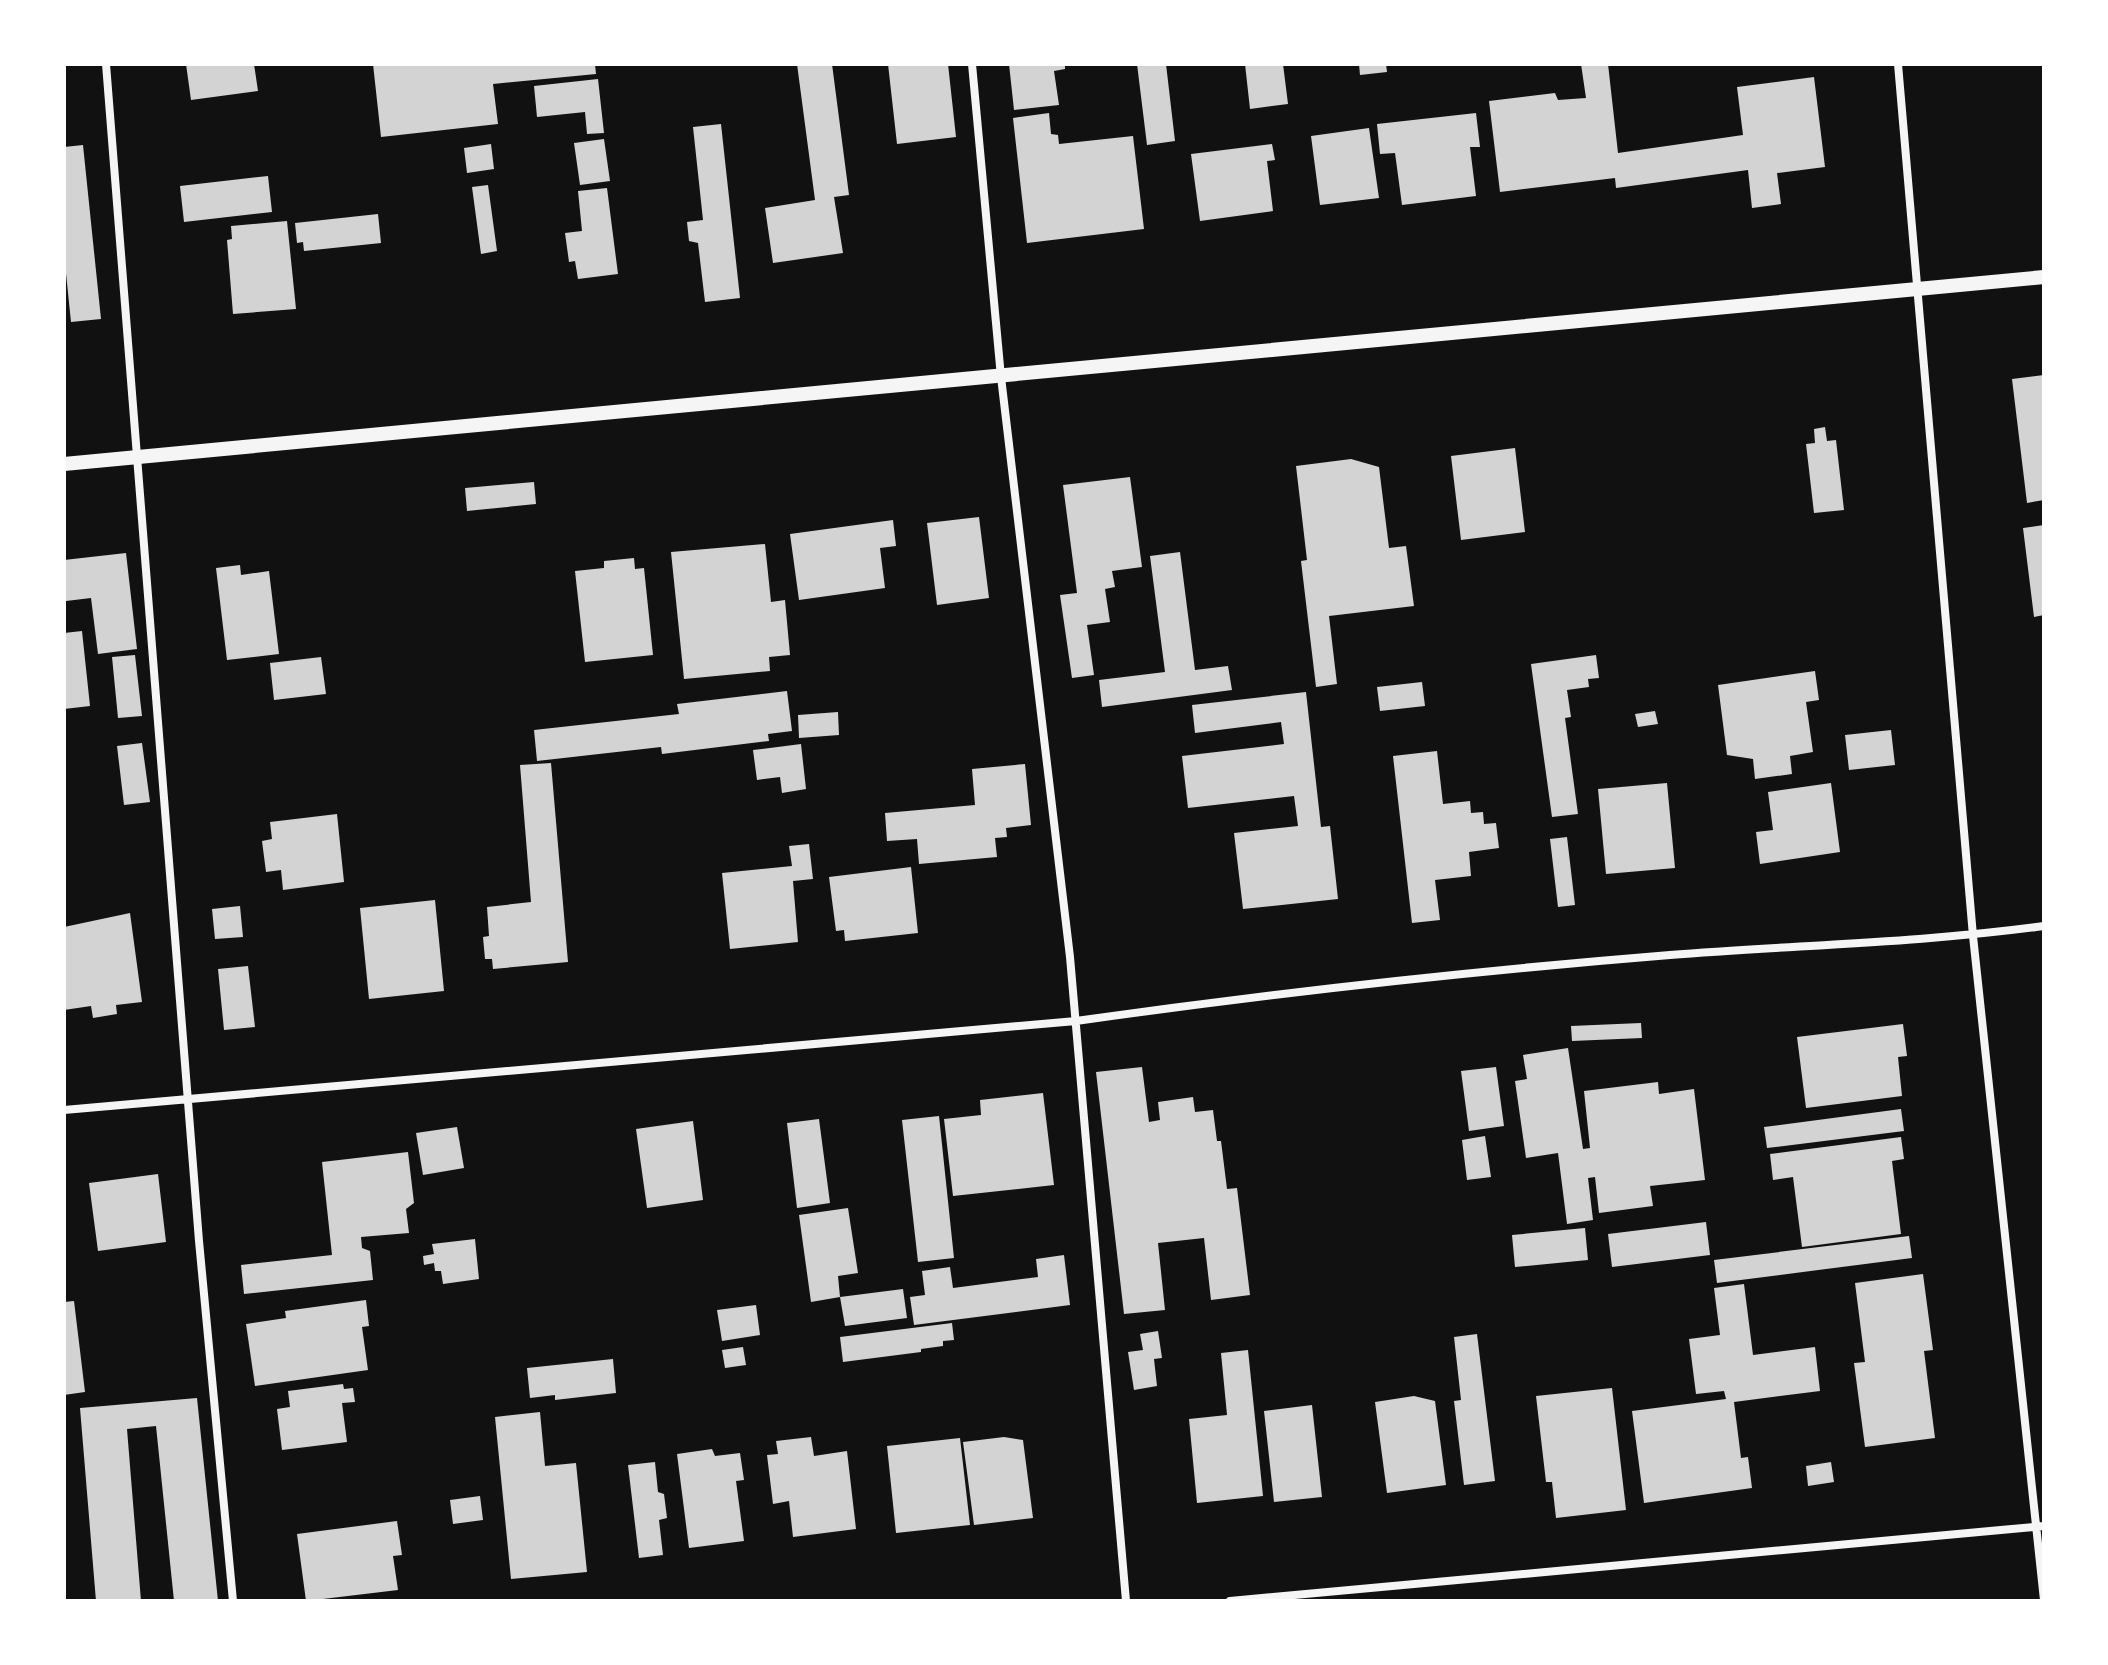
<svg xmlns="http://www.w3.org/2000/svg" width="2108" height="1665" font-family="Raleway,sans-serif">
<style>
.building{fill:#d3d3d3}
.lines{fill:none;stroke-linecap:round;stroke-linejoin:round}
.minor{stroke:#f5f5f5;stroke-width:8}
.tertiary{stroke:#f5f5f5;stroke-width:14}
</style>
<rect width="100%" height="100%" fill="#111"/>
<path class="building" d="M186,64H254L258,91L191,100Z
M373,64H595L596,74L493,84L498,124L381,137Z
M797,64H832L849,195L834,197L843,253L773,263L765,208L815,200Z
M888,64H948L956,137L897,144Z
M1009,64H1065V69L1054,71L1059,105L1014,110Z
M1137,64H1166L1175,141L1147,145Z
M1245,64H1283L1288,104L1250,109Z
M1359,64H1386L1387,72L1360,75Z
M1581,64H1608L1618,153L1743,135L1737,87L1814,77L1825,167L1777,173L1781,204L1752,208L1748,170L1616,188L1615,178L1500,192L1489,101L1555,93L1558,100L1586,98Z
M598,79L604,133L587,134L585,112L537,117L534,86Z
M1049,113L1051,134L1058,135L1059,144L1133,136L1144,229L1027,243L1013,118Z
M1476,113L1480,147H1470L1476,196L1402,205L1395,153L1380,154L1377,124Z
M721,124L740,298L705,302L698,243L689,241L687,222L703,220L693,127Z
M1369,128L1379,198L1320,205L1311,136Z
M604,139L610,181L580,185L574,143Z
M491,144L494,169L467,173L464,148Z
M1272,144L1275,160L1267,161L1273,211L1200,221L1191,154Z
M83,145L101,319L71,322L64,254V147Z
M268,176L272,212L184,222L180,186Z
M488,185L497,251L481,254L472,187Z
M607,188L618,274L578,279L575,261L569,262L565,233L582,231L578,191Z
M378,214L381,243L304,251L303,242L297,243L295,223Z
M287,221L296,309L233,314L227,240L232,239L231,226Z
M2044,375V500L2027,503L2012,379Z
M1825,427L1827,441L1836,440L1844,510L1814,513L1806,444L1815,443L1814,429Z
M1515,448L1525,532L1461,540L1451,456Z
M1351,459L1379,467L1389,548L1406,546L1414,606L1329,616L1337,684L1316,687L1301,561L1307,560L1296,466Z
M1130,477L1142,567L1112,571L1115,587L1105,589L1110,622L1087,625L1094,675L1072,678L1060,595L1077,593L1063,485Z
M534,482L536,504L467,511L465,488Z
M979,517L989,598L937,605L927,523Z
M893,520L896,546L880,548L885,588L799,600L790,534Z
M2044,525V615L2034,617L2023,528Z
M765,544L771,602L785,600L790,655L769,657L770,671L684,679L671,552Z
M1180,552L1195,670L1228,666L1232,690L1102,707L1099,680L1165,672L1150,556Z
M126,553L137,649L98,654L91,598L66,601L64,560Z
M634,558L635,569L644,568L653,655L585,662L575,571L604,568V561Z
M240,565L241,575L269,571L279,654L227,660L216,568Z
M82,631L90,706L64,709V633Z
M135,655L142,716L118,718L112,657Z
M1596,655L1599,678L1588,679L1589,687L1567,690L1571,717L1565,718L1578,814L1552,817L1531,664Z
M321,657L326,694L274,700L270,663Z
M1815,671L1819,700L1806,702L1813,752L1790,756L1792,774L1755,779L1753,759L1727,755L1718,685Z
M1422,682L1425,706L1380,711L1377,687Z
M787,691L792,731L768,734L769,741L662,754L661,747L537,761L534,730L679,714L677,704Z
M1306,692L1321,827L1330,826L1338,899L1243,909L1234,833L1298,826L1294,796L1188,808L1182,756L1284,744L1281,722L1195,733L1192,705Z
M1655,711L1658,724L1638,727L1635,714Z
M838,712L839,735L799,738L798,715Z
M1891,730L1895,765L1849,770L1845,735Z
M142,743L150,802L124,805L117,746Z
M801,744L806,789L782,793L780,777L757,780L753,750Z
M1437,751L1443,804L1470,801L1471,813L1483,812L1484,824L1496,823L1499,848L1469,852L1471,876L1435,880L1440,920L1412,923L1393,756Z
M551,763L568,962L493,969L492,959H485L483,937L489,936L487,907L531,902L520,765Z
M1025,764L1031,825L1006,828L1007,837L995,838L997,857L919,864L917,839L887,841L885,813L975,805L972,769Z
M1667,783L1675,868L1606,874L1598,789Z
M1831,783L1840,852L1760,864L1756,832L1773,830L1768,792Z
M337,814L344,882L283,890L281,870L266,872L262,841L272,839L270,822Z
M1567,837L1575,905L1558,907L1550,839Z
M809,844L813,879L793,881L798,942L730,949L722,873L792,866L789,846Z
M911,867L918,933L845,941L844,930L836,931L829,877Z
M435,900L444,991L369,999L360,908Z
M240,906L243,937L215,939L212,909Z
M130,913L142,1002L116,1005L117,1014L93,1018L91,1006L64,1010V927Z
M248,966L255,1027L224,1030L218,969Z
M1641,1023L1642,1038L1572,1041L1571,1026Z
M1903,1024L1907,1056L1898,1057L1902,1096L1806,1108L1797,1037Z
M1568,1048L1583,1149L1590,1148L1584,1091L1658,1082L1659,1094L1694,1089L1705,1180L1650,1186L1653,1206L1599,1213L1595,1177L1588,1178L1593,1220L1567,1224L1558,1153L1526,1158L1515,1081L1527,1079L1523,1055Z
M1142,1067L1149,1122L1160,1120L1158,1102L1193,1097L1195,1112L1213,1110L1217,1141H1221L1227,1189L1237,1188L1250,1295L1211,1300L1204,1238L1158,1243L1165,1310L1124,1314L1096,1072Z
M1496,1067L1504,1126L1469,1131L1461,1071Z
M1043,1093L1054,1185L953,1196L944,1119L981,1115L980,1100Z
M1901,1109L1904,1131L1767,1148L1764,1127Z
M939,1116L954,1258L918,1262L902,1120Z
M819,1119L830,1203L797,1208L787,1123Z
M693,1121L703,1200L647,1208L636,1129Z
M457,1127L464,1168L423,1175L416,1133Z
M1485,1136L1491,1177L1467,1180L1462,1140Z
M1901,1137L1904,1159L1892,1161L1901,1234L1802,1247L1793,1177L1773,1180L1770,1154Z
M408,1152L414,1203L406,1209L409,1233L361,1237L362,1248L370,1251L373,1280L244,1294L241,1265L332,1255L322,1162Z
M158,1174L166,1242L98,1251L89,1183Z
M848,1208L858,1273L838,1276L840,1297L811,1302L799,1215Z
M1706,1222L1710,1255L1612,1267L1608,1234Z
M1585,1228L1588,1260L1515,1267L1512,1235Z
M1909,1236L1912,1258L1717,1283L1714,1260Z
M475,1239L479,1279L443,1284L441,1271H435L434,1263L424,1265L423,1256L434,1254L432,1244Z
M1064,1255L1070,1305L914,1325L910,1297L925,1295L922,1271L950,1267L953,1288L1038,1277L1036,1259Z
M1923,1274L1933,1350L1924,1351L1935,1438L1865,1447L1854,1363L1865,1362L1855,1283Z
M1744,1284L1753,1355L1815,1347L1820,1391L1734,1402L1741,1458L1748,1457L1752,1488L1644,1503L1632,1411L1726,1399L1724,1391L1696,1394L1689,1339L1720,1335L1714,1288Z
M903,1289L907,1318L845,1326L840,1297Z
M366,1300L369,1326L362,1327L368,1370L255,1386L246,1324L286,1318L285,1311Z
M74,1301L85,1392L64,1395V1302Z
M756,1305L760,1335L722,1341L717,1310Z
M952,1323L954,1340L943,1341V1346L921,1349V1352L843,1362L840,1337Z
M1158,1331L1162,1358L1154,1359L1157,1386L1134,1390L1128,1352L1143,1350L1140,1334Z
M1477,1334L1495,1481L1464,1485L1454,1401L1461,1400L1454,1337Z
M743,1347L746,1365L725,1368L722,1350Z
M1248,1350L1263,1496L1197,1503L1189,1419L1227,1415L1221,1353Z
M613,1359L616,1393L555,1400V1395L530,1398L527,1368Z
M343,1384L344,1389L353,1388L355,1402L342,1403L347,1442L282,1450L277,1409L290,1407L288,1391Z
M1612,1388L1626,1510L1556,1518L1552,1482H1546L1536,1396Z
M1414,1396L1435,1401L1446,1485L1387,1493L1375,1402Z
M197,1398L218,1601H174L156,1426L127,1429L141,1601H96L80,1408Z
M1312,1405L1322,1497L1274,1502L1264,1411Z
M540,1412L545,1466L576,1463L587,1572L511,1579L495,1417Z
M811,1437L814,1456L847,1451L856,1529L793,1537L789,1501L773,1504L767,1455L778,1454L776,1441Z
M1004,1437L1023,1440L1033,1518L974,1525L963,1442Z
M960,1438L970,1525L896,1533L887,1446Z
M712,1449L715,1456L740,1453L744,1480L736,1481L744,1541L689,1548L677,1454Z
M655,1462L658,1492L664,1494L667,1518L659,1520L663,1555L639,1558L628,1465Z
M1831,1462L1834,1482L1808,1486L1806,1466Z
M480,1496L483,1520L453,1524L450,1500Z
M397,1521L402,1555L393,1556L398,1590L306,1601L297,1534Z"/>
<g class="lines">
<path class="minor" d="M106,64L199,1241L233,1601
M972,64L1001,377L1070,957L1126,1601
M1898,64L1973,936L2044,1600
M64,1110L1076,1021C1273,993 1472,971 1670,955C1795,945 1920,943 2044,926
M1230,1601L2044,1526"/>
<path class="tertiary" d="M64,464L2044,277"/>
</g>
<rect width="2108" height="1665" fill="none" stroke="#ffffff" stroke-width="132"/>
</svg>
